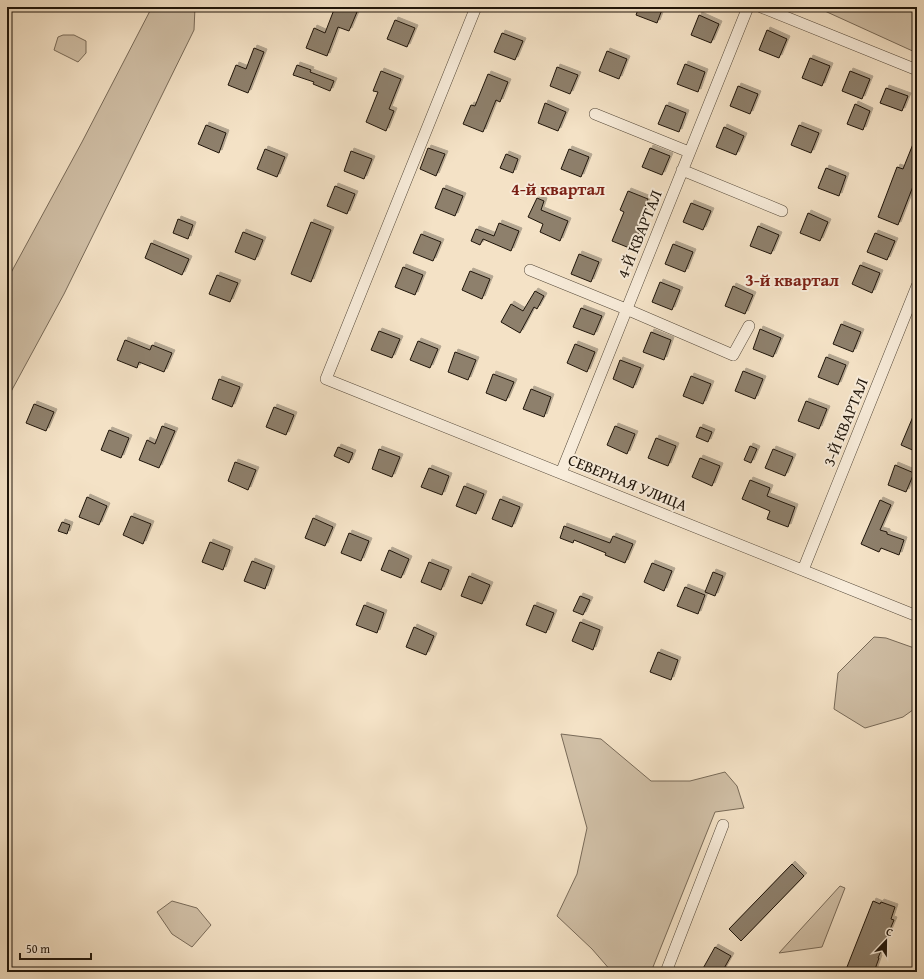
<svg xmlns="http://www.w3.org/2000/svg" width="924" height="979" font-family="'Gentium Book Plus',serif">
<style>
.green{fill:#d0bfa6;stroke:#786a58}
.building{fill:#8e806c;stroke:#1f150a;filter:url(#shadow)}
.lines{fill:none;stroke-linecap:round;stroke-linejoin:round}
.minor-casing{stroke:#544839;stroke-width:12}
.minor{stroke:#f8ecda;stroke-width:11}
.labels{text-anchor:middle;stroke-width:4;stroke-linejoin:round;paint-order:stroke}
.street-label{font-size:16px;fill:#1f150a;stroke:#f8ecda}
.neighbourhood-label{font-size:17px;font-weight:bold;fill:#7a1f14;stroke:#f8ecda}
</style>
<defs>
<filter id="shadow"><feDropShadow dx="3" dy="-3" stdDeviation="0" flood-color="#0004"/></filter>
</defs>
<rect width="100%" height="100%" fill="#f4e2c6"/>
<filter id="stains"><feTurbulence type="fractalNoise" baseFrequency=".005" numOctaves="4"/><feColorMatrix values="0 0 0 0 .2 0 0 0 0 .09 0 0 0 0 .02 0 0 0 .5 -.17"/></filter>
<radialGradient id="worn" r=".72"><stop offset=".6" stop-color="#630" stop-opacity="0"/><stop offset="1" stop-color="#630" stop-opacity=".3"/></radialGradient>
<path class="green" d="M152,7H195L194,30L64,294L7,399V280L82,142Z
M816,7H909L917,11V53Z
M63,35H74L86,41V53L78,62L54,50L58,37Z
M874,637L886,638L917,649V707L903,717L865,728L834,709L838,673Z
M561,734L601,739L651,781H690L725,772L737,786L744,808L715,812L651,972H612L592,949L557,916L577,874L587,828Z
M840,886L845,888L822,947L779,953Z
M172,901L197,908L211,925L192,947L172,934L157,912Z"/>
<path class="building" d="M335,7H346L357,12L349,31L338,27L327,56L306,48L314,28L325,33Z
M639,7H663L657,23L636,15Z
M699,15L719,24L711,43L691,35Z
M395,20L415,28L407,47L387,39Z
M767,30L787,39L779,58L759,50Z
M502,33L523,41L515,60L494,52Z
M254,48L264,52L248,93L228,85L236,65L246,69Z
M607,51L627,59L619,79L599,71Z
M810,58L830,66L822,86L802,78Z
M685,64L705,72L698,92L677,84Z
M297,65L311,70L310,72L334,81L330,91L313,84L314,82L293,75Z
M557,67L578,75L570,94L550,86Z
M381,71L401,79L389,109L394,111L386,131L366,122L378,92L373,91Z
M850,71L870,79L862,99L842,91Z
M488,74L508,82L500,102L496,100L483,132L463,124L471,105L475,106Z
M738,86L758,94L750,114L730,106Z
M886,88L908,96L902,111L880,103Z
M545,103L566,112L558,131L538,123Z
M855,104L870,111L863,130L847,124Z
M666,105L686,113L679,132L658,124Z
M206,125L226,133L219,153L198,144Z
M799,125L819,133L811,153L791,145Z
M724,127L744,136L736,155L716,147Z
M917,134V176L898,225L878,217L897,167L903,169Z
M428,148L445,154L436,176L420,169Z
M650,148L670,156L662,175L642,167Z
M265,149L285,157L277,177L257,169Z
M569,149L589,157L581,177L561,169Z
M351,151L372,159L364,179L344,171Z
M506,154L518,159L513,173L500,168Z
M826,168L846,176L839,196L818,188Z
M335,186L355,194L347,214L327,206Z
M443,188L463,196L455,216L435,208Z
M628,191L648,199L637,228L640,229L632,249L612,241L624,212L620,210Z
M537,198L544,201L541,210L568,221L560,241L540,232L543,224L528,217Z
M691,203L711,211L703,230L683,222Z
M808,213L828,222L820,241L800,233Z
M178,219L193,225L188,239L173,233Z
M311,222L331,230L311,282L291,274Z
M499,223L519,231L511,251L483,239L480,245L471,241L476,229L494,236Z
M758,226L779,235L771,254L750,246Z
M243,232L263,240L255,260L235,252Z
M875,233L895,241L887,260L867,252Z
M421,234L441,242L433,261L413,253Z
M151,243L189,259L182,275L145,258Z
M673,244L693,252L685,272L665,264Z
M579,254L599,262L591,282L571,274Z
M860,265L880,273L872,293L852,284Z
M403,267L423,275L415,295L395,287Z
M470,271L490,279L482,299L462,290Z
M217,275L238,283L230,302L209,294Z
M660,282L680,290L672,310L652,302Z
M733,286L753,295L745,314L725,306Z
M535,291L544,296L537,309L534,307L520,333L501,322L511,304L523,311Z
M581,308L602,316L594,335L573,327Z
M841,324L861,332L853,352L833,344Z
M760,329L781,338L773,357L753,349Z
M379,331L400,339L392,358L371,350Z
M651,332L671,340L664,360L643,352Z
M125,340L150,350L152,345L172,353L164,372L139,362L137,368L117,360Z
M418,341L438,349L430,368L410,360Z
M575,344L595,352L587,372L567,363Z
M455,352L476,360L468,380L448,372Z
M826,357L846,365L838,385L818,377Z
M620,360L641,368L633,388L613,379Z
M743,371L763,379L755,399L735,391Z
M493,374L514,382L506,401L486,393Z
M691,376L711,384L703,404L683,396Z
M219,379L240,387L232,407L212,399Z
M531,389L551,397L544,417L523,409Z
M806,401L827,409L819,429L798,421Z
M34,404L54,412L46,431L26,423Z
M274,407L294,415L286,435L266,427Z
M917,407V452L901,445Z
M162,426L175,431L159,468L139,460L147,440L155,444Z
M615,426L635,434L627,454L607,445Z
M700,427L712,432L708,442L696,437Z
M109,430L129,438L121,458L101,450Z
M656,438L676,446L668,466L648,458Z
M750,446L757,449L751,463L744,460Z
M338,447L353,453L349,463L334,456Z
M379,449L400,457L392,477L372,469Z
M773,449L793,457L785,476L765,468Z
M700,458L720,466L712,486L692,477Z
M235,462L256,470L248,490L228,481Z
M895,465L914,473L906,492L888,485Z
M429,468L449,476L442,495L421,487Z
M750,480L770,488L767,496L795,507L788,527L767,519L770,511L742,499Z
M464,486L484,494L476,514L456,506Z
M87,497L107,506L99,525L79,517Z
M500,499L520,507L512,527L492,519Z
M880,500L891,505L880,530L887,532V534L904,540L899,555L881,548L879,552L861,544Z
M131,516L151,524L143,544L123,535Z
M313,518L333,527L325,546L305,538Z
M62,522L70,525L67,534L58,531Z
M564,526L610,543L613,536L633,544L625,563L605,555L606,553L574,540L573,543L560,538Z
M349,533L369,541L361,561L341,553Z
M210,542L230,550L223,570L202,562Z
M389,550L409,559L401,578L381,570Z
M252,561L272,569L265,589L244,581Z
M429,562L449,570L441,590L421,582Z
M652,563L672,571L664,591L644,582Z
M713,572L723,576L715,596L705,592Z
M469,576L490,585L482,604L461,596Z
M685,587L705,595L698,614L677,606Z
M580,596L590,600L583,615L573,611Z
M364,605L384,613L377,633L356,625Z
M534,605L554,613L546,633L526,625Z
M580,622L600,630L593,650L572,641Z
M414,627L434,636L426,655L406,647Z
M658,652L678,660L671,680L650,672Z
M792,864L804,876L741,941L729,929Z
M873,901L880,904L881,902L895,907L891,919L894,920L878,958H879L874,972H845Z
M715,947L731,956L722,972H701Z"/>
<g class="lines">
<defs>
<path id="minor" d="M476,7L326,379L917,616
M761,7L917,70
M595,114L689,152
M682,170L782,211
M530,270L626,309L733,355L749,326
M561,473L748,7
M803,570L917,286
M666,972L723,825"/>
</defs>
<use href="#minor" class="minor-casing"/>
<use href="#minor" class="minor"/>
</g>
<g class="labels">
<g class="street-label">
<text transform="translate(639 234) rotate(-68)" y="6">4-Й КВАРТАЛ</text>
<text transform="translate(845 422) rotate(-68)" y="6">3-Й КВАРТАЛ</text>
<text transform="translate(628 482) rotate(22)" y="6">СЕВЕРНАЯ УЛИЦА</text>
</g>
<g class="neighbourhood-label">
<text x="558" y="195">4-й квартал</text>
<text x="792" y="286">3-й квартал</text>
</g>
</g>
<rect width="924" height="979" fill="none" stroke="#f4e2c6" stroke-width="24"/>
<rect x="8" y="8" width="908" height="963" fill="none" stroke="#1f150a" stroke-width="2"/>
<rect x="12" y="12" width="900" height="955" fill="none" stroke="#1f150a"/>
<g transform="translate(886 941) rotate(22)" stroke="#f8ecda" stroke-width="3" paint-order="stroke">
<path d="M0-3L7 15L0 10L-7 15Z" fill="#1f150a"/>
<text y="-6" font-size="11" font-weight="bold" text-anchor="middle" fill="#1f150a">С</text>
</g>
<path d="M20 953v6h71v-6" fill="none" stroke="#1f150a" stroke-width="2"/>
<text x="26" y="953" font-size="12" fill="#1f150a" stroke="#f8ecda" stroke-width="3" paint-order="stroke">50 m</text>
<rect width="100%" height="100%" filter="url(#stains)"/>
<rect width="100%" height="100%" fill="url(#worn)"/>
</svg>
